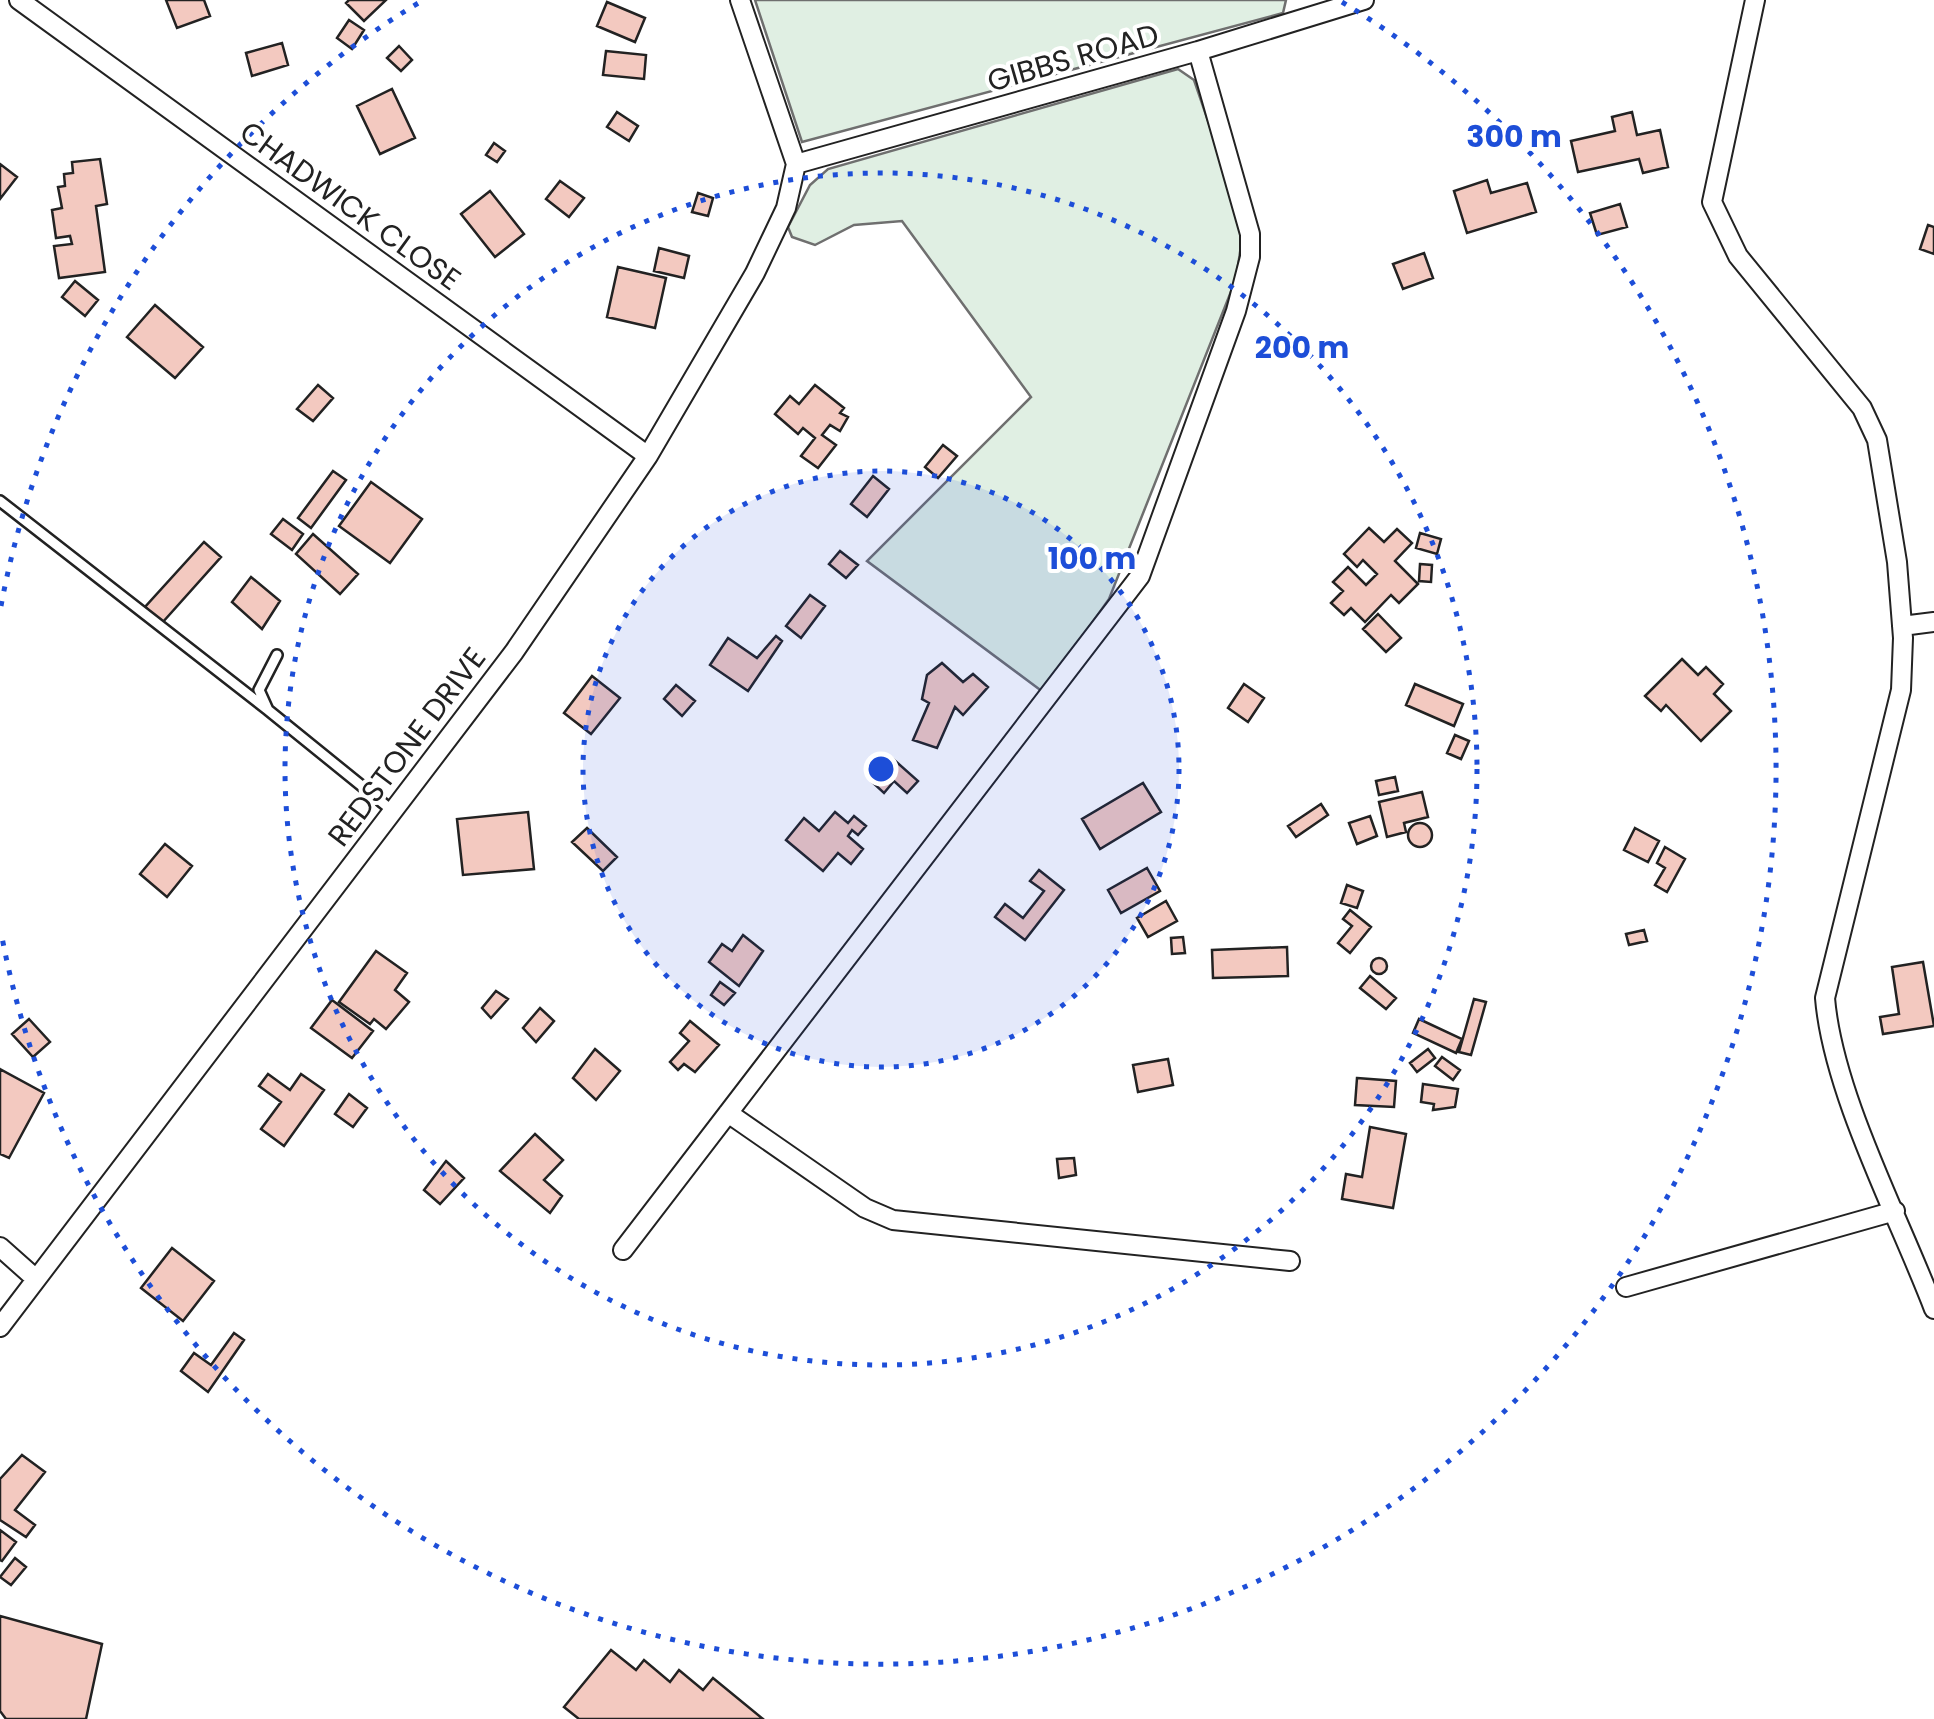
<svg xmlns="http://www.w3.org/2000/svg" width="1934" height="1719" font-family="Poppins,sans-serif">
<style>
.green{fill:#e0efe3;stroke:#6f6f6f;stroke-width:2.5}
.building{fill:#f3c9c0;stroke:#222;stroke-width:2.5}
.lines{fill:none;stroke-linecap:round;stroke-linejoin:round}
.lane-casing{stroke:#222;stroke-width:14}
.street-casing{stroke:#222;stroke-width:22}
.lane{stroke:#fff;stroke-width:9}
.street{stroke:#fff;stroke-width:18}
.ring{fill:none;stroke:#1d4ed8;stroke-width:5;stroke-dasharray:5 10}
.labels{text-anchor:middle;stroke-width:8;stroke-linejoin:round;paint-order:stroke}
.street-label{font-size:30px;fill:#222;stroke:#fff}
.centre{fill:#1d4ed8;stroke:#fff;stroke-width:5}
.ring-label{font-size:30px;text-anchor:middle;font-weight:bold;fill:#1d4ed8;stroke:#fff;stroke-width:8;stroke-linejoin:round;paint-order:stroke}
</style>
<rect width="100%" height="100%" fill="#fff"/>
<path class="green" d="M755,0H1286L1283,13L802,142Z
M1178,69L1194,80L1230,185L1242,239L1236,279L1109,599L1043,692L867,561L1031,397L902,221L854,225L815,245L792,237L788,227L810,185L828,169Z"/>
<path class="building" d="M166,0H204L210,16L177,28Z
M349,0H386L364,21L346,3Z
M607,2L645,18L635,42L597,26Z
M349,20L364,30L352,49L337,38Z
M282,43L288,65L252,76L246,53Z
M399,46L412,60L401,71L387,58Z
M606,51L646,55L644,79L603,75Z
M392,89L415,138L380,154L357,106Z
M617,112L638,126L629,141L607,127Z
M1632,112L1637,135L1660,130L1668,167L1643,173L1639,159L1578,172L1571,141L1615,131L1612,117Z
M494,143L505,151L497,162L486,155Z
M100,159L107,204L96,206L105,272L59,278L54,246L72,244L70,236L56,238L52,210L62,208L58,187L65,186L64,174L73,173L72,162Z
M0,164L17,177L0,199Z
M1487,180L1491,193L1527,183L1536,212L1467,233L1454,191Z
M560,181L584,198L569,217L546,199Z
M490,191L524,234L495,257L461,214Z
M698,193L713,198L708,216L692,212Z
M1620,204L1627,227L1597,235L1590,213Z
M1928,225L1934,227V254L1920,249Z
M659,248L689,256L684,278L654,271Z
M1424,253L1433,278L1403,289L1393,264Z
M618,267L666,278L655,328L607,317Z
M75,281L98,300L85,316L62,297Z
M155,305L203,347L175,378L127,337Z
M318,385L333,398L313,421L297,409Z
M815,385L844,408L840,413L848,417L840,431L830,425L822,435L836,445L818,468L801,456L815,438L803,428L798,434L775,414L790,396L799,404Z
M943,445L957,456L938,478L925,467Z
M333,471L346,480L311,528L298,518Z
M873,476L889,489L867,517L851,504Z
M371,482L422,519L390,563L339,526Z
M283,519L303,534L292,550L271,534Z
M1369,528L1384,542L1397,529L1412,543L1395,561L1418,584L1399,603L1391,595L1365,622L1351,608L1344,615L1331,603L1343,591L1333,582L1348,567L1366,585L1377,574L1363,560L1357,567L1344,554Z
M1420,533L1441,539L1437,554L1416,548Z
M313,534L358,574L340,594L296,554Z
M204,542L221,557L162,623L145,607Z
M840,551L858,565L846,578L829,564Z
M1420,564L1432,565L1431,582L1419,581Z
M251,577L280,601L262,629L232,602Z
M810,595L825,606L801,638L786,626Z
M1378,614L1401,638L1386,652L1363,629Z
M776,636L782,641L748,691L710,665L728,638L757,658Z
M1682,659L1698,675L1706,667L1723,684L1714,694L1731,711L1701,741L1666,705L1661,711L1645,696Z
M942,663L963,682L973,674L988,687L963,715L955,707L937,748L913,740L929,703L922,699L927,675Z
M592,676L620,698L591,734L564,713Z
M1244,684L1264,698L1248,722L1228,708Z
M1415,684L1463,704L1454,726L1406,705Z
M676,685L695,701L682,716L664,699Z
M1455,735L1469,741L1461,759L1447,753Z
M892,758L918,781L907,793L894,781L884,793L872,782Z
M1395,777L1398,791L1379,795L1376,781Z
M1143,783L1161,812L1100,849L1082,819Z
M1422,792L1428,817L1404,823L1406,832L1387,837L1379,802Z
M1321,804L1328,815L1296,837L1288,826Z
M528,812L534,869L463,875L457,819Z
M835,812L848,823L854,816L866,826L858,835L852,830L848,836L863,849L851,864L838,853L823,871L786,840L804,818L819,831Z
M1370,816L1377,836L1357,844L1349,823Z
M1408 835a12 12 0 1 1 24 0a12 12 0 1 1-24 0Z
M587,828L617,857L603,871L572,842Z
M1635,828L1659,841L1648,862L1624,850Z
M165,844L192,866L167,897L140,874Z
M1665,847L1685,859L1667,892L1655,885L1665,868L1657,863Z
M1147,868L1160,891L1121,913L1108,890Z
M1039,870L1064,890L1025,940L995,917L1005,904L1023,918L1044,891L1030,881Z
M1347,885L1363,891L1357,908L1341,903Z
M1166,901L1177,921L1148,937L1137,918Z
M1350,910L1371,927L1350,953L1338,943L1352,926L1343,919Z
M1644,930L1647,941L1629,945L1626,934Z
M743,935L763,951L739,986L709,962L722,944L732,951Z
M1183,937L1185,953L1172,954L1171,938Z
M1287,947L1288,976L1213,978L1212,950Z
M376,951L407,973L395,990L409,1002L386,1029L374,1019L370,1024L339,1002Z
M1371 966a8 8 0 1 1 16 0a8 8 0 1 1-16 0Z
M1923,962L1934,1026L1883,1034L1880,1017L1899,1014L1892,967Z
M1370,976L1396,998L1386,1009L1360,988Z
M720,982L735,993L724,1005L711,995Z
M496,991L508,999L491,1018L482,1008Z
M1474,999L1486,1002L1471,1055L1459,1052Z
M332,1000L373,1031L352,1058L311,1028Z
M540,1008L554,1021L536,1042L523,1028Z
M29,1019L50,1042L33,1057L12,1034Z
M1419,1019L1462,1039L1456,1053L1413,1033Z
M690,1021L719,1045L695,1072L684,1064L678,1070L670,1062L689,1041L680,1033Z
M595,1049L620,1071L596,1100L573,1078Z
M1428,1049L1435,1058L1417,1072L1410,1063Z
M1442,1057L1460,1070L1453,1080L1435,1066Z
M1168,1059L1173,1085L1138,1092L1133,1065Z
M0,1069L44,1093L9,1158L0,1154Z
M268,1074L290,1090L301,1074L324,1090L284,1146L261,1129L281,1102L259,1086Z
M1357,1078L1396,1081L1394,1107L1355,1105Z
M1423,1084L1458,1089L1455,1107L1433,1110L1434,1104L1421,1102Z
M349,1094L367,1108L353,1127L335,1114Z
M1370,1127L1406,1134L1393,1208L1342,1199L1346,1174L1362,1177Z
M535,1134L563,1160L544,1180L562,1196L550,1213L500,1171Z
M1074,1158L1076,1175L1059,1178L1057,1159Z
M446,1161L464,1178L440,1204L424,1190Z
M172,1248L214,1281L183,1321L141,1288Z
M234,1333L244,1340L208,1392L181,1371L194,1353L211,1365Z
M22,1455L45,1472L15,1510L35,1525L26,1537L0,1520V1479Z
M0,1530L16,1542L2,1561L0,1560Z
M15,1558L26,1567L11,1585L0,1577Z
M0,1616L102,1644L86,1719H6L0,1711Z
M611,1650L636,1670L644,1660L670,1682L679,1670L703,1690L713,1678L763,1719H579L564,1707Z"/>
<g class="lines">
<defs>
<path id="lane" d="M0,501L268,710
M277,655L259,690L268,710L394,812"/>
<path id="street" d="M19,0L648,456
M1755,0L1712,202L1738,256L1862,408L1877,440L1897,562L1903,638L1901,690L1825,998C1833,1094 1899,1217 1934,1309
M796,164L1198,51L1364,0
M1902,626L1934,622
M728,1113L865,1208L893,1220L1290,1261
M0,1247L36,1279
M623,1250L1140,576L1236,311L1250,257V234L1198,51
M1626,1287L1895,1211
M0,1327L514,652L648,456L755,273L786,208L796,164L740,0"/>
</defs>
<use href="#lane" class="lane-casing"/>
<use href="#street" class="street-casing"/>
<use href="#lane" class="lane"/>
<use href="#street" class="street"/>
</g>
<circle cx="881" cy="769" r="298" fill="#1d4ed8" fill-opacity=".12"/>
<g class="ring">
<circle cx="881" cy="769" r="298"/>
<circle cx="881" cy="769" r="596"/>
<path d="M1 606A895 895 0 0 1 420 2M1342 2A895 895 0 1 1 1 932"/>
</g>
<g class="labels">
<g class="street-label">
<text transform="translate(1073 58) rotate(-16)" y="10">GIBBS ROAD</text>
<text transform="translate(350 206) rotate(36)" y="10">CHADWICK CLOSE</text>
<text transform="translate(407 747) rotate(-53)" y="10">REDSTONE DRIVE</text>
</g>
</g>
<circle cx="881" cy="769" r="15" class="centre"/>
<g class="ring-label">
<text x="1514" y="147">300 m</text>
<text x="1302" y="358">200 m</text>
<text x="1092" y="569">100 m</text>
</g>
</svg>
